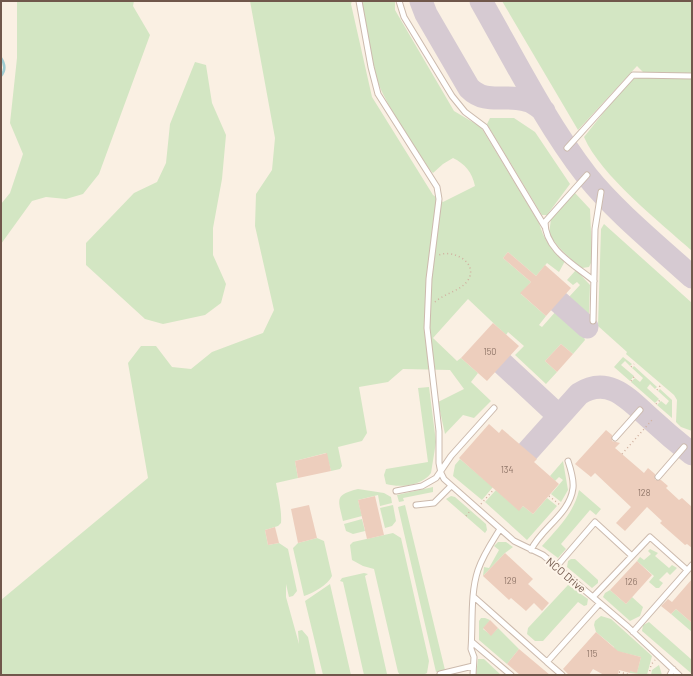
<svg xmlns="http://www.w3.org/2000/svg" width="693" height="676" font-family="Barlow,sans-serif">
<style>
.green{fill:#d3e6c3}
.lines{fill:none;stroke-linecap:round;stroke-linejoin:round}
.stream{stroke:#a0cdd2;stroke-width:2.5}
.taxiway{stroke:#d6cad2;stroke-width:23}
.building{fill:#edcebd}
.service-casing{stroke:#ccbaad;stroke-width:7}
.path{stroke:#d1b1a0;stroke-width:1.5;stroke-dasharray:1 3;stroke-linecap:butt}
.service{stroke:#fff;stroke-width:5}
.labels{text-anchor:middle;stroke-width:4;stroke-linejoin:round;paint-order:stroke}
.number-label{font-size:9px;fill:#8f7568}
.street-label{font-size:11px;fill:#70574b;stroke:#fdf4e9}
</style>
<rect width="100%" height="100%" fill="#faf0e3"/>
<path class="green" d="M17,1H134L133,6L150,35L99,174L83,194L66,199L46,197L32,201L1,244V204L10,193L23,154L10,123L17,58Z
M250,1H352L351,4L372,97L433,195L443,202L475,186C472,172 465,164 453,158L443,164L433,173L430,170C414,145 396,120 383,94C372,72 363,25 362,1H395V10L454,111L481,127L539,223C545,242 550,248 565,261L559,272L547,263L536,276L508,252L503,258L531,282L521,294L546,316L539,325L542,327L557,310L582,332L585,340L573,354L561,344L545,361L557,372L546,384L515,355L524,346L508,332L506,335L468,299L433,338L457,361L461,358L478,373L471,382L491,401L474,418L463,415L445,434L438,402L464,389L450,370L403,369L388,382L359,387L367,433L362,441L338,447L342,466L340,469L331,471L326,453L295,461L298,478L276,483C278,494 282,511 281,523L278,526L265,530L268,545L279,543L288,549L297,591L293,596L289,597L286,584V597L299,644L298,631L302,630L308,637L316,675H1V600L148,478L128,363L141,346H156L172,367L191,369L212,352L263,333L274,310L255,226L256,194L272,170L275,138Z
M502,1H692V75L643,72L637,66L578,130Z
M195,62L206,65L212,103L226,135L222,179L213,228V255L226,284L221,303L205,315L163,324L145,319L86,265V243L134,193L157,182L166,163L170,124Z
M644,77L692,79V251C660,222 601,176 584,137L624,87L633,79Z
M490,118H514L535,132L570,184L547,215H542L540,212L487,124Z
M575,193L590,209L592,256L591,263L589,267L582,268C570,259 557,247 549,234L551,219Z
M604,224L692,303V431L681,427L676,422L677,400L674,395L626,354L627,352L598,326L601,229Z
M576,270L590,285L589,313L588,316L568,298L580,285L577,282L573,285L567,280Z
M623,357L632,364L630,366L625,361L621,365L634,376L630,381L614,367Z
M634,366L657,387L655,389L650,384L647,388L659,399L655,403L631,382L635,378L640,382L643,378L632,368Z
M429,387L436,442L431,473C422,486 400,488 386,484L384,475L386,469L428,462L418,388Z
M660,389L672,400V418L657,405L661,401L666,405L669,401L658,391Z
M460,459L493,487L482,500L453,476L455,465Z
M563,461L568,490L561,502L551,494L563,480L559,477L555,481L550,476Z
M433,487V492L403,498L404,501L399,502L397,495Z
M358,489L384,493L391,497L392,503L380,506L378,495L358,500L362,516L343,521C338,499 334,495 358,489Z
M496,490L519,510L523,506L533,514L547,498L557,506L527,540L485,502Z
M579,490L601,509L596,515L590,510L561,544L566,549L558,558L542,546C557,529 574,513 579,490Z
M451,496L455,497L486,524L487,530L485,533L446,499Z
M393,505L396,521L392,526L385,528L380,508Z
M405,505L445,670L436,672L398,507Z
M362,519L365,531L353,534L346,531L344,524Z
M393,533L401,538L429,661L427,673L423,675H400L398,672L374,569L363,566L352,560L350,545L353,542Z
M317,538L324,541L332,576C328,585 313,593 304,596L293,548L298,543Z
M498,542H506L513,547L505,553L483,576L484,567L489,568L499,550L494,546Z
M650,549L658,553L655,556L669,568L672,565L677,568L670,575L667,572L659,580L663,583L659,588H656L649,582L654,576L637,561L640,557L644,560L651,554L648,551Z
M571,559H575L598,580V583L592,588L567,567L568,561Z
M364,573L368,574L365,576L387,674L391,675H364L343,582L340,581L342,578Z
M330,584L351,675H323L305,601Z
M568,585L588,599L587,605L584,606L578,602L543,641H535L527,634L528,628Z
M610,590L626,604L632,597L643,607L640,616L630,621L603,597L605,593Z
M676,609L692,623V632L671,614Z
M601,616L611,619L652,656L647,675L630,673V671L637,672L641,657L620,652L617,665L614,647L596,632L594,625L595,621Z
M481,618H485L490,620L483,629L491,635L498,628L519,649L507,664L479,640V621Z
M649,622L692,660V674L642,631L643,625Z
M478,659H484L501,675H476Z
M659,665L662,675H651L652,670Z"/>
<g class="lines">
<path class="stream" d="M1,58C5,64 6,70 1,76"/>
<path class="taxiway" d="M421,1L426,14L469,88C486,105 504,94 525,100C533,101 538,106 544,111
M481,1C514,59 546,123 587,176C615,211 658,246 692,277
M559,302L587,327
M503,364L559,416
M528,451L579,394C610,374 631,402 652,420C665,432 678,443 692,454"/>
</g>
<path class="building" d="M508,252L536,276L545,265L571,288L546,316L520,293L531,282L503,258Z
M493,323L519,346L487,381L461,358Z
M561,344L573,354L557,372L545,361Z
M489,424L499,433L502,429L537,459L534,462L559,484L533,514L523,506L519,511L459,458Z
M606,430L612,435V441L620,443L615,448L644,473L648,468L655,474V480H661L668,486L666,488L679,500L682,498L692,507V548L687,544L685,545L660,523L662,521L647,507L625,531L616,523L631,507L595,473L591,477L575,464Z
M327,453L331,471L298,478L295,461Z
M375,496L384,535L367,539L358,500Z
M309,505L317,538L298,543L291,509Z
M275,527L279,543L268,545L265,530Z
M505,553L533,579L528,584L549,603L542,611L534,603L526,611L511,598L509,600L483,576Z
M637,561L652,575L626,604L610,590Z
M692,579V623L676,609L671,614L661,606L668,599L672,602Z
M490,620L498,628L491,636L483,628Z
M596,632L618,651L641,657L637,673L630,671V673L619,670L618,675H604L593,669L589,675H569L563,669Z
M519,649L550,675H520L507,664Z"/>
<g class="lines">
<defs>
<path id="service" d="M359,1L371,67L378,94L437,187L439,199L429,279L427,328L439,431V463L441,473L444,479L514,541L543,555L562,571L628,627L679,675
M399,1L404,17L452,96L465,112L485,127L545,227
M567,148L633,75L692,76
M587,175L545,222C545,250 575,265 594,281
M593,321L595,229L601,192
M615,438L640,410
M658,477L684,447
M396,491L422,486L436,478L451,456L494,408
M416,505L434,503L451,486
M531,550C541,528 570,514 573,488C574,479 571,470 568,461
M632,556L650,537L687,570
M557,566L595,522L632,556L593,597
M474,597L547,662L600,603
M633,632L692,565
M472,642L511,675
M547,662L562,675
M440,674L473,666
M473,675L474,657L471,649C473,624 470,594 478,570C483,555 492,542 500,529
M670,675L673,669"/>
</defs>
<use href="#service" class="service-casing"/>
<path class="path" d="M435,302C445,293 461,291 468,280C479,263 453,249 439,255
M631,367L634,364
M631,381L634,377
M657,390L660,386
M656,404L660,400
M622,454L652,420
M549,496L560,505
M481,504L494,489
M466,516L470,511
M619,672L631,675
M649,675L651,665L655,660"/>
<use href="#service" class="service"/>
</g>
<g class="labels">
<g class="number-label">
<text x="490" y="355">150</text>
<text x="507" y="473">134</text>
<text x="644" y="496">128</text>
<text x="510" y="584">129</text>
<text x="631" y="585">126</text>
<text x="592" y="657">115</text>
</g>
<g class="street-label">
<text transform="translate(566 575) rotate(40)" y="4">NCO Drive</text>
</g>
</g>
<rect width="693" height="676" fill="none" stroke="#70574b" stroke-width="4"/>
</svg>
